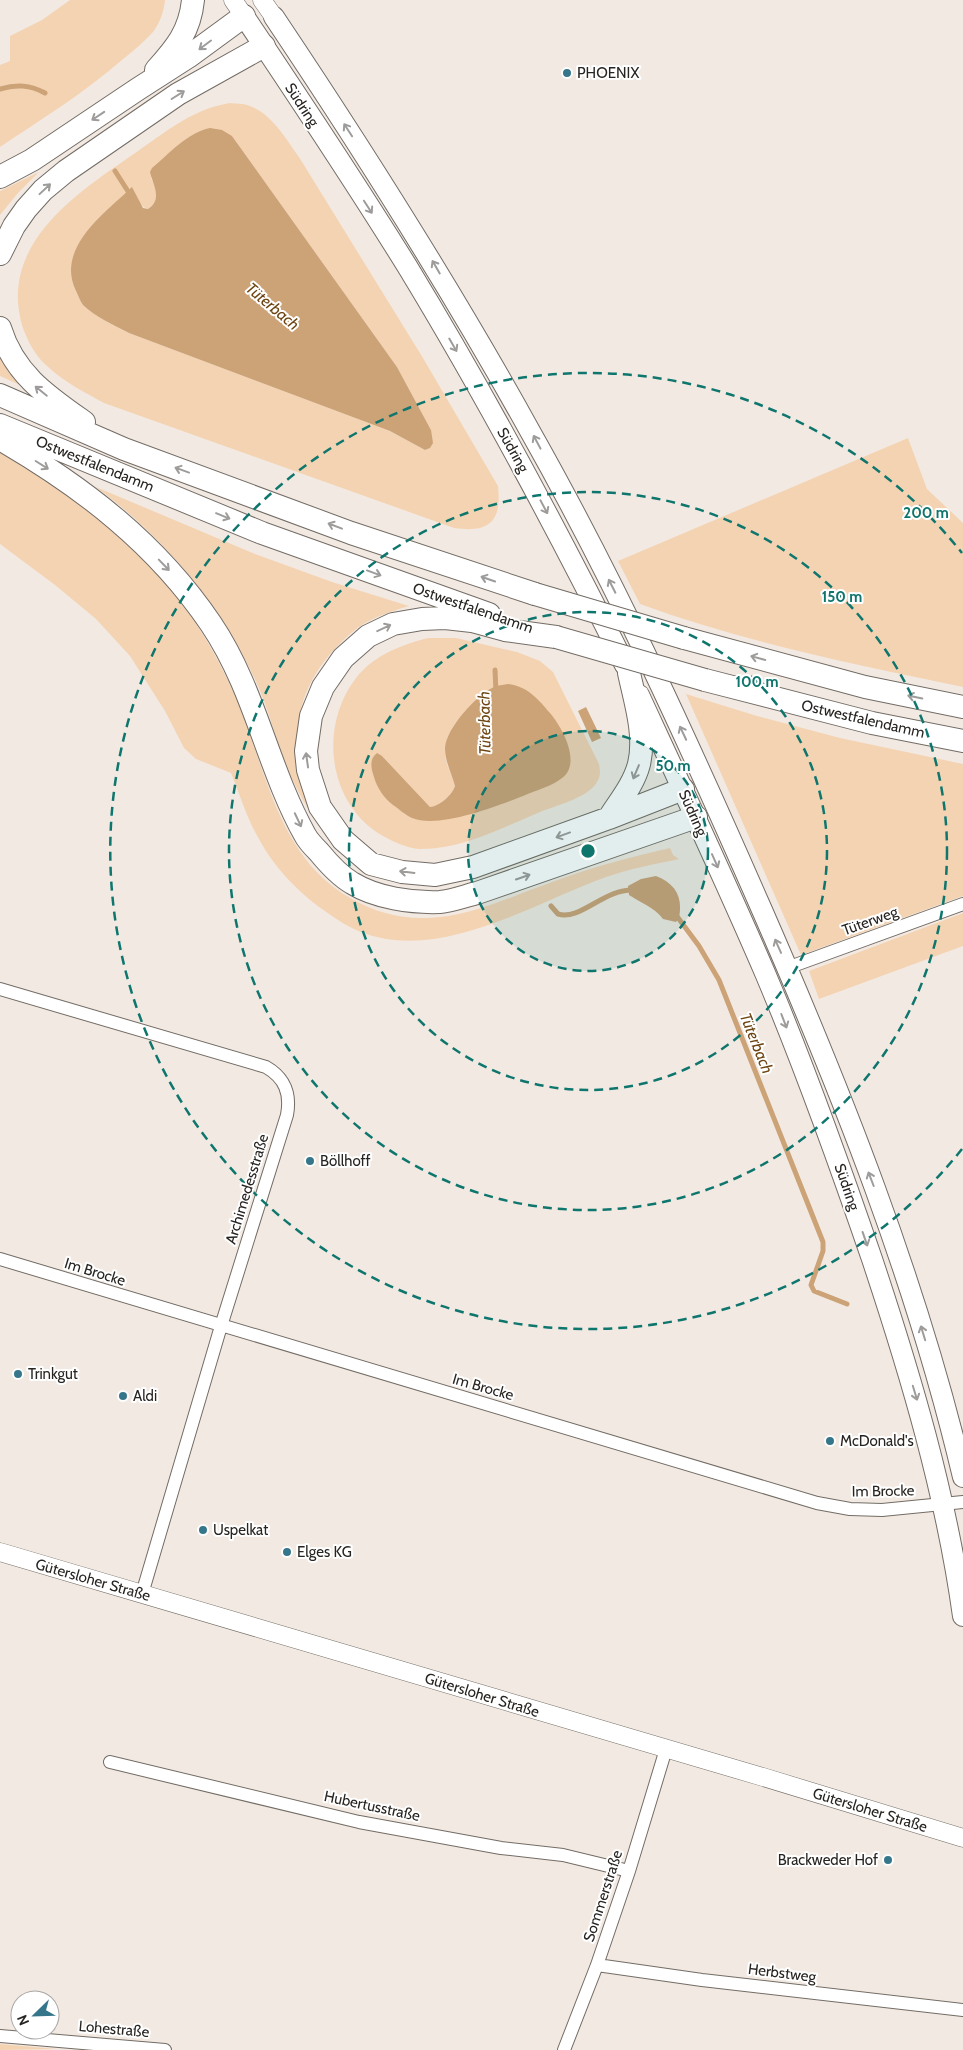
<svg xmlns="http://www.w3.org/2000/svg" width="963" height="2050" font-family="Cabin,sans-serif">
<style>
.green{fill:#f4d3b3;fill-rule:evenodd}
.water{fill:#cca277}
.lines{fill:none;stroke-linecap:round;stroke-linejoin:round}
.stream{stroke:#cca277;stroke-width:5}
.street-casing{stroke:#736c65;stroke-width:14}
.secondary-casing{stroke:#736c65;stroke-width:19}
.primary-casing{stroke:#736c65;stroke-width:22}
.highway-casing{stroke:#736c65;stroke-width:24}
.street{stroke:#fff;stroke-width:12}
.secondary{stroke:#fff;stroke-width:18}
.primary{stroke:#fff;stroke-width:20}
.highway{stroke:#fff;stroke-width:22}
.highway-bridge-casing{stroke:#736c65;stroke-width:24;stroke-linecap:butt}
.highway-bridge{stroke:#fff;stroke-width:22}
.oneway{stroke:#9e9c9b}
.ring{fill:none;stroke:#0f766e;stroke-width:2.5;stroke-dasharray:9 6}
.poi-dot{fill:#36768a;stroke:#fff;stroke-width:2}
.labels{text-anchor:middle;stroke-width:4;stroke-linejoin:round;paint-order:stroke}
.poi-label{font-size:15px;fill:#272421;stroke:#fff;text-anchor:start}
.street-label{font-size:15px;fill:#272421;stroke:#fff}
.water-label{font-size:16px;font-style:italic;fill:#6e4512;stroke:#fff}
.centre{fill:#0f766e;stroke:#fff;stroke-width:2.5}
.ring-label{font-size:15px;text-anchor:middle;font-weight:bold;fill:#0f766e;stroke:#fff;stroke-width:4;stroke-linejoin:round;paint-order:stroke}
</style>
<rect width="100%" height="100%" fill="#f2eae2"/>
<path class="green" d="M70,0H165C164,11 160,23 153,32C144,42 133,51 122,60C84,93 42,119 0,147V65L10,61V36L42,20Z
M230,103C236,104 244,103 250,106C272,114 286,139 299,157L423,358L498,486C502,522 489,533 454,528L104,403C84,392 64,382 47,366C35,356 27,340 22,325C0,247 71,197 125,160C158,138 190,109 230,103ZM232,136L397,367L431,430L430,448L425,450L390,431L129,333C114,325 95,317 83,305C80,301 78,295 76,291C55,248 105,214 132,188C136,195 139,207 148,209C160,201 157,188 151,178Z
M39,172L18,193L0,215V191Z
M0,356L6,368L20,385L0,376Z
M908,438L927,489L963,523V687C855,665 744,642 640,604L618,561Z
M0,452C72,490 151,555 196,624C213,649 227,677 239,705C267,774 280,860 352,899C375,912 400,919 427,918C471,917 514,895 555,881C592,867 631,857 670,848L673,855L679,859C655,864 629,869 606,877C530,904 431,969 350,927C340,922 331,915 322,909C297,891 273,866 259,839C247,819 240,795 231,773L196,759L184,748L165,711L130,656L96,619L55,585L0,544Z
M96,487L255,554L332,582L409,606C395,610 380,615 367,622C354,629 342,641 332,652C289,700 291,754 310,812C302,799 295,786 289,772C277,744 270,714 258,686C222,606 166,539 96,487Z
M428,638H456L517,652L540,661L553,672L599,764C600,770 601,776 597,782C590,796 559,805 545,810C505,826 462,850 419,849C407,848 394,842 383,836C328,805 318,727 356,678C374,655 401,645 428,638ZM484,693L554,718L569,750L559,779C531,793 426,841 401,810C396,805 385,765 382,756L430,807C440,806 452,795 455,786C453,777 448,769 446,760C441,732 465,711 484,693Z
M686,694L757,716L840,738L963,764V896L801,955Z
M963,913V946L819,999L809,971Z
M0,2044L57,2049L0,2050Z"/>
<path class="water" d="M210,128L222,130L232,136L397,367L431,430L433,443L430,448L425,450L390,431L129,333C114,325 95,317 83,305C80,301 78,295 76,291C55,248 105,213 132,187L143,208L148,209C163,199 153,185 150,172L152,168C170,153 187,133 210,128Z
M508,684C527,686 538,699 550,713C561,726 578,756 567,773C558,785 536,790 523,796C497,806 439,829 412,818C405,815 399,809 393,805C384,798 377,788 374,777C371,768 369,759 377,753L382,756L430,807C440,806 452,795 455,786C452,774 445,762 445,748C446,728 478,693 496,686C500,685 504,685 508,684Z
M586,707L601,738L592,742L578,711Z
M656,876C676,884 683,897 679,918L676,922L663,919C654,907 641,903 629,895L628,886L641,879Z"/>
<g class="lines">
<path class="stream" d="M0,89C17,84 30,85 45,93
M115,171L131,196
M495,670L496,692
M551,906L558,914C581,921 604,888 635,890
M676,915L699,946L719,980L823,1242V1251L811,1285L814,1291L847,1304"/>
<defs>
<path id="street" d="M787,968L963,904
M0,989L266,1067C285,1078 291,1093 287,1115L221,1326L142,1594
M0,1259L817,1503L850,1509L882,1510L963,1502
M110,1762L359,1822L501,1848L563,1855L629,1871
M597,1965L702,1980L963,2010
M0,2036L165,2050
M564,2050L597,1965L629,1871L666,1749"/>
<path id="secondary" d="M233,0L244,16
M262,0L274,17
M0,1552L763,1777L963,1838"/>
<path id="primary" d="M244,16C299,98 355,182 407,266C486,396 557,529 625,665
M274,17C365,153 452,290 531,433C618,587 691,748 762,910C842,1093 917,1282 963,1477
M639,695C682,788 725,880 765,973C805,1067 839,1163 872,1259C911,1376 946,1494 963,1616"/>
<path id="highway" d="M156,70C176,48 190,31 193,0
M0,177L32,160L138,89L188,57L244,16
M0,254L14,226L26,209L43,190L66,171L178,94L264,46
M0,328C14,374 47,396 84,422
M0,395L124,449L351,533L535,594
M0,425L262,533L489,614
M0,439C83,487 157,544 211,624C255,689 267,767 305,835C308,841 314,847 319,852C328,863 340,876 352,883C376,898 412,903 440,902C452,901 465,896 477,893L696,817
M556,637L505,630L472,621L445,618L422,619L393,624L368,636L343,658L323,687L311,716L306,751L308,770L320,807L343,840L371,864L402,872L435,875L473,867L609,818L683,789
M684,638L865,687L963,707
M705,680L872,723L963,741
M609,818C619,802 634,784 639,764C646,735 635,701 629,673"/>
</defs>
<use href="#street" class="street-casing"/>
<use href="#secondary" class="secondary-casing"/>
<use href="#primary" class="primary-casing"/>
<use href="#highway" class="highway-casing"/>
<use href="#street" class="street"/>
<use href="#secondary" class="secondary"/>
<use href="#primary" class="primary"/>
<use href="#highway" class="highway"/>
<defs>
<path id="highway-bridge" d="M535,594L684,638
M556,637L705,680"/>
</defs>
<use href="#highway-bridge" class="highway-bridge-casing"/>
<use href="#highway-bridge" class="highway-bridge"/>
</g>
<defs><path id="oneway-shaft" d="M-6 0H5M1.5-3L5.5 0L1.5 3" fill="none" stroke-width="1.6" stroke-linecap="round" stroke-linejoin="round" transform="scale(1.25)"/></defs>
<g class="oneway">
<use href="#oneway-shaft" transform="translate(205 45) rotate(143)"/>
<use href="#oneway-shaft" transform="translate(178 95) rotate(-32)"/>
<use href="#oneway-shaft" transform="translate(98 116) rotate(146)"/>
<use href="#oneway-shaft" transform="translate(348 130) rotate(-123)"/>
<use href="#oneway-shaft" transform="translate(45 189) rotate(-43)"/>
<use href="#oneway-shaft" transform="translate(368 207) rotate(57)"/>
<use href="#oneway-shaft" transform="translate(436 267) rotate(-120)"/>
<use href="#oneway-shaft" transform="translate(453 345) rotate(60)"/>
<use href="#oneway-shaft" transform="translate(41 391) rotate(-141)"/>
<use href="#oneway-shaft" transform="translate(537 442) rotate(-118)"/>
<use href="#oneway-shaft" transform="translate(42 465) rotate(32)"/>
<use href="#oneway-shaft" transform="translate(182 470) rotate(-160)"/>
<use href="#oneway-shaft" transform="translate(544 507) rotate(62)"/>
<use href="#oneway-shaft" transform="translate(223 516) rotate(22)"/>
<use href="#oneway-shaft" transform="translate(335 526) rotate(-159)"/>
<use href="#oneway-shaft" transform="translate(164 565) rotate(46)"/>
<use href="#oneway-shaft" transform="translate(374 573) rotate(20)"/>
<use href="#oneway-shaft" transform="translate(488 579) rotate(-161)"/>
<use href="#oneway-shaft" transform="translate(612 586) rotate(-117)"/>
<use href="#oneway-shaft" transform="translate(384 628) rotate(-25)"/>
<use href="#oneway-shaft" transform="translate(758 658) rotate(-165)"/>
<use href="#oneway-shaft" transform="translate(915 697) rotate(-168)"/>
<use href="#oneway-shaft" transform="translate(683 733) rotate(-115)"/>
<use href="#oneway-shaft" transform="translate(307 760) rotate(-98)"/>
<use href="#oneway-shaft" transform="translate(636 772) rotate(113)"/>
<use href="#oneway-shaft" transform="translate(298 820) rotate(65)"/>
<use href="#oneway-shaft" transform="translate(563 835) rotate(160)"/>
<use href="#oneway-shaft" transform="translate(715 861) rotate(66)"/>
<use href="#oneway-shaft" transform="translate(407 872) rotate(-173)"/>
<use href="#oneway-shaft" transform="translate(523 877) rotate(-19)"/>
<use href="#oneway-shaft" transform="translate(778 946) rotate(-114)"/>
<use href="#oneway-shaft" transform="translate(784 1021) rotate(69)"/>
<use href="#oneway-shaft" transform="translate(871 1179) rotate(-111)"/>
<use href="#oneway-shaft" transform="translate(865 1239) rotate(71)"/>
<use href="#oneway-shaft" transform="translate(923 1333) rotate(-107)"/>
<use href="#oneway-shaft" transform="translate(915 1393) rotate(73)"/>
</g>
<circle cx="588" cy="851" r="120" fill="#0f766e" fill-opacity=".12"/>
<g class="ring">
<circle cx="588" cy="851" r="120"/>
<circle cx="588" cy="851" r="239"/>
<circle cx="588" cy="851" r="359"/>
<path d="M962 1149A478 478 0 1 1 962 553"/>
</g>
<g class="poi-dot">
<circle cx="567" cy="73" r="5"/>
<circle cx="310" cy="1161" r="5"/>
<circle cx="18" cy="1374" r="5"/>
<circle cx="123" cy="1396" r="5"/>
<circle cx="830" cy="1441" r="5"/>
<circle cx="203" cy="1530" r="5"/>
<circle cx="287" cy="1552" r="5"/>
<circle cx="888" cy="1860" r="5"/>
</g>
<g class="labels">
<g class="poi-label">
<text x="577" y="78">PHOENIX</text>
<text x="320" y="1166">Böllhoff</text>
<text x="28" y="1379">Trinkgut</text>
<text x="133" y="1401">Aldi</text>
<text x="840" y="1446">McDonald's</text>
<text x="213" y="1535">Uspelkat</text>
<text x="297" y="1557">Elges KG</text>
<text x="878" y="1865" text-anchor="end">Brackweder Hof</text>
</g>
<g class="street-label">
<text transform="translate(302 105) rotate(57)" y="5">Südring</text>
<text transform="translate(513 450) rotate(61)" y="5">Südring</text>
<text transform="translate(95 464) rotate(22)" y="5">Ostwestfalendamm</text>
<text transform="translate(473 608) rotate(19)" y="5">Ostwestfalendamm</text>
<text transform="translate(863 719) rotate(13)" y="5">Ostwestfalendamm</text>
<text transform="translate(693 813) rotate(66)" y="5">Südring</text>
<text transform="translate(870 921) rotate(-20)" y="5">Tüterweg</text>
<text transform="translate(847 1187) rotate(71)" y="5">Südring</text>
<text transform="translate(247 1189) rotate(-73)" y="5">Archimedesstraße</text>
<text transform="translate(95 1272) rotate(17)" y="5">Im Brocke</text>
<text transform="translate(483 1387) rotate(16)" y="5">Im Brocke</text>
<text transform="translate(883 1491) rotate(-1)" y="5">Im Brocke</text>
<text transform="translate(93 1580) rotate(16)" y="5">Gütersloher Straße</text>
<text transform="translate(482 1695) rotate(17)" y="5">Gütersloher Straße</text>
<text transform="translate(372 1806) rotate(12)" y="5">Hubertusstraße</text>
<text transform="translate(870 1810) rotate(17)" y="5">Gütersloher Straße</text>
<text transform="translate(603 1896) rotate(-72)" y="5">Sommerstraße</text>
<text transform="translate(782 1973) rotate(7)" y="5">Herbstweg</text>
<text transform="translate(114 2029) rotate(5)" y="5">Lohestraße</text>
</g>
<g class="water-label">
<text transform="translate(273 306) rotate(40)" y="6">Tüterbach</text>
<text transform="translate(484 723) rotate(-91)" y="6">Tüterbach</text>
<text transform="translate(757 1043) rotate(68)" y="6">Tüterbach</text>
</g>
</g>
<circle cx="588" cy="851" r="8" class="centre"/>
<g class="ring-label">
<text x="926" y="518">200 m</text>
<text x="842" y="602">150 m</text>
<text x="757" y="687">100 m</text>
<text x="673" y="771">50 m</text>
</g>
<g transform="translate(35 2015) rotate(247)"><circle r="24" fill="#ffffff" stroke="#a9a7a6"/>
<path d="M0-4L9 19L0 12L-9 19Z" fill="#36768a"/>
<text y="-8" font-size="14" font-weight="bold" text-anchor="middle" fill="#272421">N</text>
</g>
</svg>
